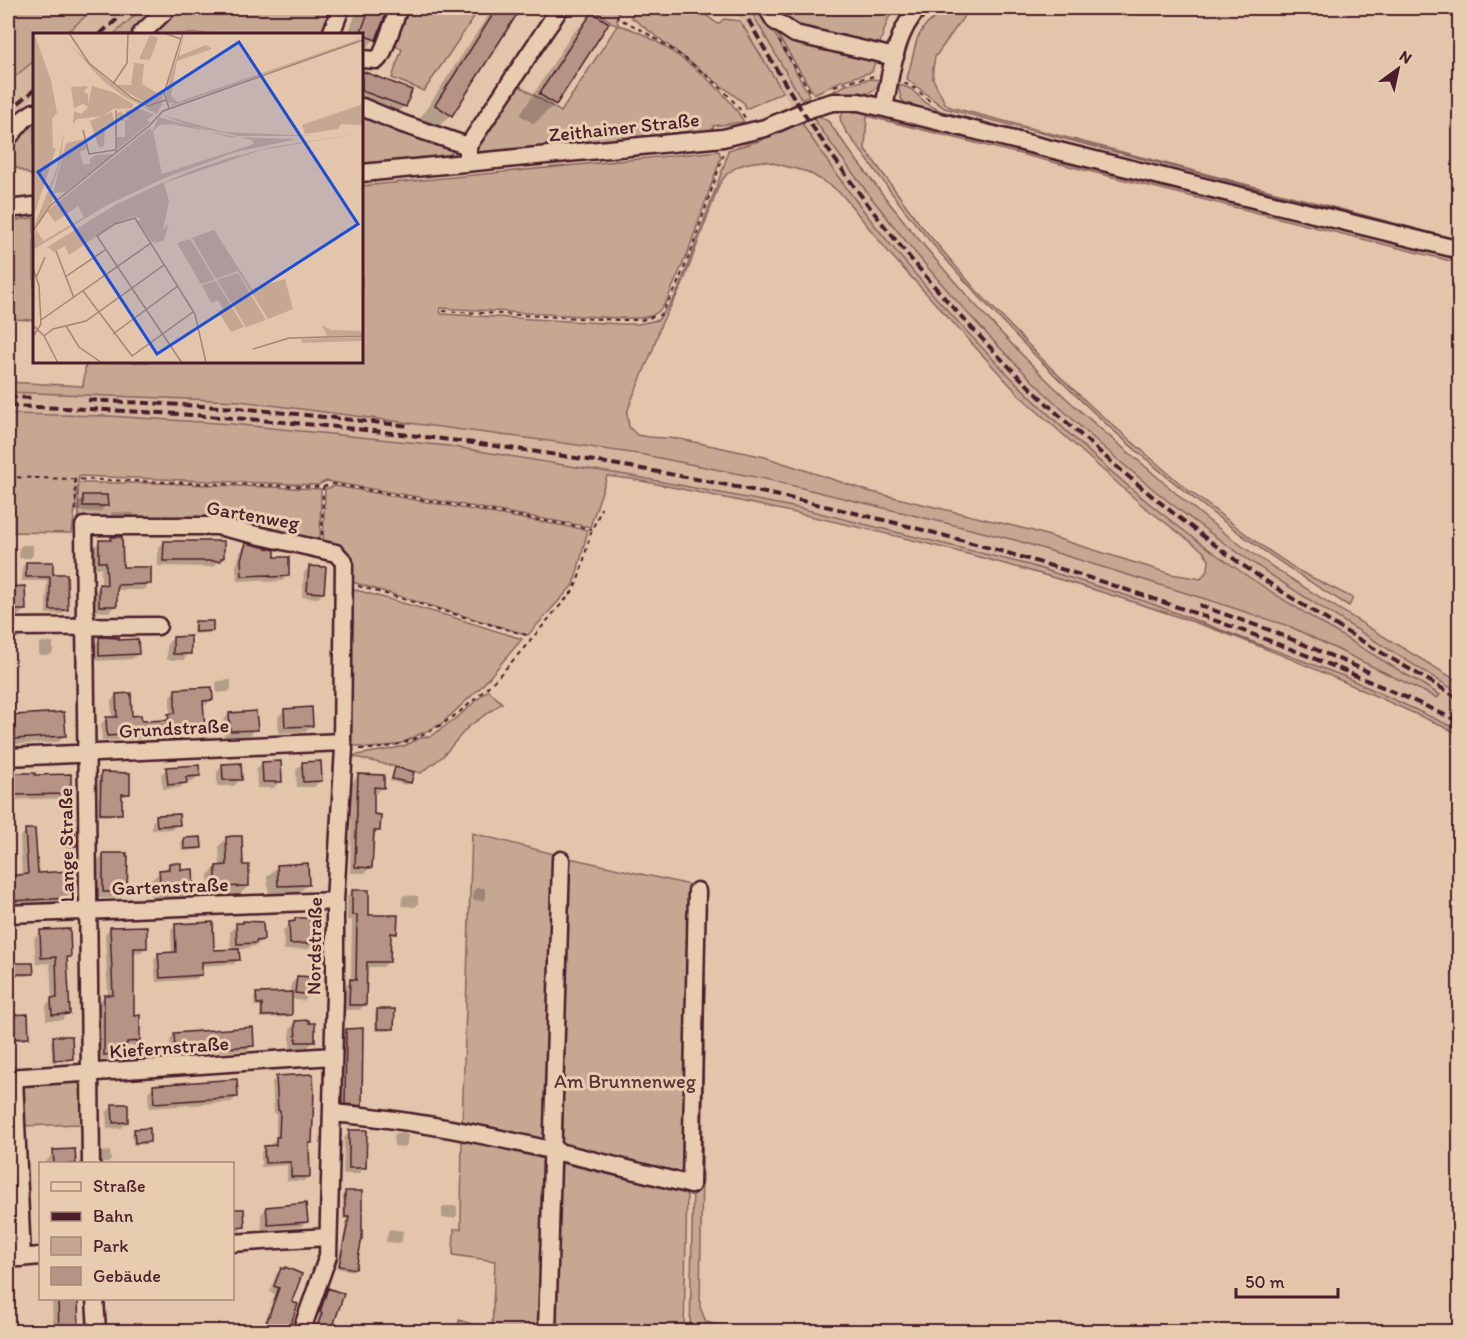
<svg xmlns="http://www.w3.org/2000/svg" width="1467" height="1339" font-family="Itim,sans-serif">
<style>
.built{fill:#d4b69f}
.green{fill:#c6a792;stroke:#88635e;stroke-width:1.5;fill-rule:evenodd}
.shadow{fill:#0003}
.building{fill:#b59485;stroke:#4a1f2b;stroke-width:1.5}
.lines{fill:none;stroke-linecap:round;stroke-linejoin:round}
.minor-casing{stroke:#4a1f2b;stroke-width:21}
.path{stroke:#4a1f2b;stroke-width:2;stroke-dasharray:4.5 4.5;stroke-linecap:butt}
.minor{stroke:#e8ccaf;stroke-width:16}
.rail{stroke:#4a1f2b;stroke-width:4;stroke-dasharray:9 4.5;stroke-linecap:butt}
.labels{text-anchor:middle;stroke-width:6;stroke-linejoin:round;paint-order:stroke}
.street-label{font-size:20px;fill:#4a1f2b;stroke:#e8ccaf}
.park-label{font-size:20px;fill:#5d333a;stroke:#e8ccaf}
.inset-road{fill:none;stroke:#a58377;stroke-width:1.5}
.view{fill:#1d4ed8;fill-opacity:0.15;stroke:#1d4ed8;stroke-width:3}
.inset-edge{fill:none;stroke:#4a1f2b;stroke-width:3}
</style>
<rect width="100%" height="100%" fill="#e2c5aa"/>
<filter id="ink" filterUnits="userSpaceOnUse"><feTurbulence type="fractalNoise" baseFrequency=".0167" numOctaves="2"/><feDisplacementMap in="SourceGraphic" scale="12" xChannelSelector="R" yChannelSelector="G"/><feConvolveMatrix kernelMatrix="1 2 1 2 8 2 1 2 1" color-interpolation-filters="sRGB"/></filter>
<g filter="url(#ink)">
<path class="built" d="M95,8H143L114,34H65Z
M733,8H749L813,118L854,176L931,272L975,322L1062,409L1154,490L1246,559L1459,693V730L1343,676L1147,602L1029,565L803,509L632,476L448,446L232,424L109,416L8,414V392L240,401L450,427L700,465L953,523L1129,574L1291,627L1437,698L1440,695L1301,611L1196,540L1117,477L1024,391L919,280L871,222L829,165L801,122Z
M34,61V97L8,118V82Z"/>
<path class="green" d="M8,8H95L65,34H34V61L8,82Z
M143,8H164L134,34H114Z
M176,8H338L327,34H147Z
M404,8H480L424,91L392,78L402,49L393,45Z
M591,8H620L617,16L618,25C658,35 724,85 744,122L713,126L714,132L484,155L475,150L518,85L561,112L617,26Z
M636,8H696L718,24L724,19L740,21L783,92L746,109L744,103L631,17Z
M749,8H760L809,95L802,100Z
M774,8H890L894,11L888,19L879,46C842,39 800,38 774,8Z
M946,8H970L935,57L933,68V79L945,103L950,107L1459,240L944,108L907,79L917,39L924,27Z
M774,29L876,58L872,72L841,81L814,94Z
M870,79L882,80C869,103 850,91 828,94L846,85Z
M898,84L911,89L927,104L941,111L1459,242L911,108L901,99Z
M854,108L1459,256V263L867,116L865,149L919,223L976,290L1049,366L1092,407L1183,486L1259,544L1299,571L1353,598L1349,606C1183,507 1042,374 918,227C893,197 872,164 847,133L841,122L840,117L845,110Z
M362,112L453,145L454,150L447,158L362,167Z
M817,115L828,121C892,211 963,296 1041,374C1074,407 1110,437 1146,467C1180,497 1214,527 1252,553C1319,599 1390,640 1459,682V693C1356,628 1248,567 1153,489C1022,383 909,256 813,118Z
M34,120V177L8,163C7,141 20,134 34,120Z
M801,122C856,208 921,285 992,358C1055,423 1122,485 1195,539C1273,597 1358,645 1440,695L1437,698L1291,627L1215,602L1015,540L765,479L644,455L556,442L240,401L8,392V382L83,386L86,362H362V186L719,151L721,157L688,252L666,302L658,312L651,316L641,318H618L440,308L441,314L621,324H638L658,320L673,300L680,286L725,163L728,150L759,141ZM765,161L808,172L833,187L844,197L891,255L1020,396L1142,505L1203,551L1209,560L1208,569L1201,579L1171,574L1030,530L868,491L765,457L680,439L649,437L637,435L629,427L627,413L631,401L652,352L661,324L682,286L719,185C729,167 744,162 765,161Z
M34,218V320L8,319V221Z
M8,414L109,416L232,424L448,446L632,476L803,509L1029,565L1147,602L1343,676L1459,730V734C1381,698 1303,662 1222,632C1030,563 831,518 631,479L607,476L590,527L326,481L318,485L79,476L78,483H157L321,489L320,544L229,524L79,523L78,486L72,533L8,532Z
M335,486L588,530L574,584L528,635L349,581L323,546L325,489Z
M349,588L452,617L522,639L481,687L441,724L402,743L385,747L366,748L348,744Z
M488,690L502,703L468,727L442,757L421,773L351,756L386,750L404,746L422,737H430L460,715Z
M472,833L558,855L549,1138L542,1143L462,1125Z
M565,857L695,886L688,1181L557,1147Z
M699,887L706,889L700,1307L706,1322L742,1331L690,1332Z
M76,1081L81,1087L82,1124L21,1126L22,1085Z
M462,1133L543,1152L549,1159L543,1331H459V1320L492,1330L495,1261L453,1255L454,1229H461Z
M557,1158L687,1191L684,1331L553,1332Z"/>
<path class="shadow" d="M358,8H386L375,39L362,52V34H348Z
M493,8H520L451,115L430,135L415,126Z
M592,14L555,104L534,124L520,115L572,34Z
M362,73L410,91L404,106L384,127L362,119Z
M84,497L106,505L100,512L77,511V503Z
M112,512L134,513V515L131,518H109Z
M111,538L121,568L149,584L143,590H116V605L109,612L93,611L94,592L101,585V568H93V548L99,542H108Z
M164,542L222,558L213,567L158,566V548Z
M22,545H33V555L30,558H19V548Z
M246,545L273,559L288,576L282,581L264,582V580L237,581L236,566L241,551Z
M26,563L52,576L66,610L62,614H46L47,581H22V567Z
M310,567L323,593L318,598L302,597L304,572Z
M8,588H24L25,609L18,616H8Z
M196,623L212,631L209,633L193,634V626Z
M173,638L190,653L183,660H167V644Z
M100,639L117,641L138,654L132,659L94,661L95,644Z
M41,642H53V652L50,655H39V645Z
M8,677L10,717L63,714L64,736L58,742L8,745Z
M231,680V689L228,692L217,693L216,683L219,681Z
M175,690L211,700L206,705H202L204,729L198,735L102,741L101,724L106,719L112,718L111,701L116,695L130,717L140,722H163L170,715V696Z
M285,710L312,725L305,732L279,733L278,717Z
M229,714L256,729L250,735L224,737L223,721Z
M262,763L280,781L274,788H257L256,770Z
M303,763L321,780L314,787H297L296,770Z
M223,765L240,779L234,786H217V772Z
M167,769L198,776L193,781L185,782L180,788L163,789L161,774Z
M395,769L409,782L406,785L390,781L393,771Z
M101,774L129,793L126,796H121V814L118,816H98V777Z
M15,775L34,777L70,793L65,798L8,800V777Z
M359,775L383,787L376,793H373V816L378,831L373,837L371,867L365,873H350L352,782Z
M157,817L178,824L173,829L152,830V822Z
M26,831L36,874L71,897L64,903L8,907V878L22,876L20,837Z
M64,831L74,845L71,848H62L61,834Z
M227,838L248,886L240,894L209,895L208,875L216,867H220L219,846Z
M184,839L200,848L198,850L182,851L181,842Z
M103,855L125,892L119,898H97V861Z
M169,865L192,890L182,900L151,902L150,881Z
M277,867L308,884L298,894L269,896L267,877Z
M476,888H485V898L483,901L473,900V891Z
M352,891L367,916L396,933L389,939V961L383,967H365V1005L359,1010H344L345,987L351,980L352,920H347V897Z
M404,895L418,896V904L415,907L401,906L402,898Z
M296,920L309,922L316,942L309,949L284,950L283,930Z
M243,923L262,940L256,946L238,950V959L234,964L200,966L201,974L196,979L156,982L154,959L159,954H172L171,930L176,925L213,951H231L230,931L237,925Z
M110,928L146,947L141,952L132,953L133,1017L139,1041L134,1046H124L115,1059L100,1060L99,1001L105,996H108L105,934Z
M41,932L70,956L65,960L68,1013L62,1020H46V1005L52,1000L50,963L36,964L34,938Z
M8,964H32V973L29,976H8Z
M298,977L311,994L304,1001L290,999V1014L288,1017L260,1018V1006H254V997L257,994H290L291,984Z
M378,1011L393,1028L390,1031H375V1013Z
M26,1015L28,1037L25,1040L8,1041V1016Z
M296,1022L314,1041L307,1048H290V1029Z
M347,1030L360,1105L354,1111L339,1110L340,1036Z
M175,1034L253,1045L248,1050L171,1055L170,1039Z
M54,1038L72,1058L69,1061L52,1062L51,1041Z
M276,1078L311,1143L308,1145L309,1176L304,1181H287V1165L261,1167V1152L265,1147H272V1143L276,1140V1114H274L272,1082Z
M154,1086L237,1097L231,1102L149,1108L148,1092Z
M113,1106L127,1122L121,1128L107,1129L106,1112Z
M135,1130L149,1141L146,1144L133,1145L132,1133Z
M350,1132L364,1168L358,1174H343L344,1138Z
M397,1133L408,1134L407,1144L405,1147L394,1146V1135Z
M110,1151L111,1160L108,1163H99V1154L102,1152Z
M54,1152L74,1164H44Z
M345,1193L360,1238L354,1268L352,1271L337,1268L347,1219H343V1195Z
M445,1206H457V1215L454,1218H442V1209Z
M243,1208L244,1226L237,1233H232V1209Z
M267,1208L306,1222L301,1227L262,1230L261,1214Z
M390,1229L403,1231L402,1241L399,1243L386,1242L388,1232Z
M281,1269L280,1332H261L275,1294L270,1292L276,1274Z
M329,1290L331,1332H314L318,1318L316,1317L324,1295Z
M52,1298H77L78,1332H53Z
M108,1298H124L108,1300Z
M124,1329H140V1332H121Z"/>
<path class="building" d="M370,8H388L376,40L360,34Z
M497,8H521L452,116L435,105Z
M592,12L609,23L556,105L539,94Z
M362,71L412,90L406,107L362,91Z
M83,495H107L108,506H83Z
M111,537H122L123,567H151V584L117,585V606H99V584L107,585L106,562H99V540H111Z
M164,541H224V558H221V561H163Z
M246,543L275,550V557H289V576L270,577V575L242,576L241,559Z
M26,562H53V574H67L68,610H50V577H26Z
M309,566L326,567L324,593L307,592Z
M25,586L26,610H8V587Z
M195,621H213V631L195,632Z
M191,636V654H173V637Z
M99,637L119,638L118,640L138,639L139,654L99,656Z
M212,687L213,700L203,701L205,730L107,736L106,717H117L116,694L131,693L132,716L141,715L142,721L169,720L168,714L175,713V689Z
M312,707L313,726L285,727L284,709Z
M256,711L258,730L230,731L229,713Z
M64,712L66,736L15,739L14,715Z
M281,761L282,782H263L262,762Z
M321,761L322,781L303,782L302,762Z
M241,763L242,780H223L222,764Z
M199,765L200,776L186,777L187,783L168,785L166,767Z
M395,767L414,772L411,783L392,779Z
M101,772L130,773V794H122V814H100Z
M15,773H35V775L71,774V794L15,795Z
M358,774L384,775V788L374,787V814L381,815L380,831H374L372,868L355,867Z
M179,814L180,825L157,826L156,815Z
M25,829H35L38,873L69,871V873H71L72,898L8,901V876L28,874Z
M75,829L76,846H64V830Z
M233,836H242L243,865H249V886L216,887V866L227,865L226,837Z
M201,837L202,848L184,849V838Z
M103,853H127L126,856H128L127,892H103Z
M169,863H181V870L193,869L194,891L161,892L159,870L169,869Z
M308,863L309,885L278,886L277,865Z
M352,890H369V915H398L397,934L391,933L390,962H367L366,1005H349L350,979L356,980L357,915H352Z
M295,918H310V921L316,920L317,943L290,944L289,922L295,921Z
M243,921L263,922L264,940L256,941V943L237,944L236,923H243Z
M213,922L214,950L239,949L240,960L202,962V975L160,978L158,953L176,952L175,924Z
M147,926V948H134V1016L140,1015V1041L127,1042V1044L121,1045L122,1054L104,1055V995H113L110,927Z
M70,929L71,957H67L70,1014L52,1015L51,998H57L56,957L41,958L40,930Z
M8,963H33L34,974H8Z
M297,976L314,977L312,995L295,993Z
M292,992V1015L262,1016V1004H257L256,993Z
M377,1009H395L394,1029H377Z
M28,1014L29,1038L8,1039V1015Z
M309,1020V1023H315V1042H296L295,1021Z
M253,1027L254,1046L175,1051L174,1033Z
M363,1028L362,1106L345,1104L346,1029Z
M53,1036H72L73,1059L54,1060Z
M313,1074L314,1092L312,1143H309L310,1177H291V1162L265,1163L264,1146L276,1145V1137H279L280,1111L278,1110L276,1076Z
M237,1079L238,1097L154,1103L153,1085Z
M112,1104H128V1122L113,1123Z
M150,1128V1142L135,1143L134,1129Z
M349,1130H367L366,1168H349Z
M75,1149L76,1164H54L53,1150Z
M345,1191H362V1238L356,1269L339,1266L349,1217H345Z
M306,1203L308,1222L268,1225L266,1207Z
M232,1209H244L245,1227L232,1228Z
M285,1267L302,1274L292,1302L298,1304L288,1332H263L279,1288L274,1286L281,1268L284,1269Z
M328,1288L344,1294L331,1332H315L322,1313L320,1312Z
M58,1299H78L79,1332H59Z"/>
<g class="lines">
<defs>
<path id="minor" d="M767,8L775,21L795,34L895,57
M141,34L168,8
M331,34L341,8
M362,59L377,60L382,54L399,8
M362,107L403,124L468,146
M884,108C891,74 894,33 919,8
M8,138L25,118L34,112
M468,163V146L560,8
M362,173L723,138L765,128L812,108L833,102H859L884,108L1460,250
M8,209L34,206
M8,627L158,626
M8,757L342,742
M8,914L335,901
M8,1078L333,1056
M14,1078L22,1258
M332,1113C455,1123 572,1155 691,1185L697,891
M91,1164L84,526H217L336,553L344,562L342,742L344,748L335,901V993L328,1256L301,1332
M232,1243L327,1237
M8,1259L40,1256
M95,1298L97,1332
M547,1332L561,860"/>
</defs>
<use href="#minor" class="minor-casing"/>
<path class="path" d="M623,8L617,18C652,32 729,85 745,118
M706,8H707
M779,41L811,93
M904,83L916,89L933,104
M834,86L854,80L875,76
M443,311L618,320H641L660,315L675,290L691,251L724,153
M8,477L323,487L333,484L592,529
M75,479L76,512
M322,535L323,487
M358,586L526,635L530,639
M360,749C453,752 517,652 573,591C583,572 585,550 592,530C595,522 599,516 601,508"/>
<use href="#minor" class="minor"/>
<path class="rail" d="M742,8C855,221 1022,401 1215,545C1291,602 1378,650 1460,699
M100,34L130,8
M8,112L34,90
M8,397L34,398
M88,400L239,408L410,426
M8,406C505,421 1006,509 1460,722
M1199,605L1272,631L1369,672"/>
</g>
</g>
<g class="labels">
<g class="street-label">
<text transform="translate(624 127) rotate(-6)" y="7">Zeithainer Straße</text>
<text transform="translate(253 515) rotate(10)" y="7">Gartenweg</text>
<text transform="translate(174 728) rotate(-3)" y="7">Grundstraße</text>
<text transform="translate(66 845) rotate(-91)" y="7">Lange Straße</text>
<text transform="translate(170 886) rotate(-2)" y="7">Gartenstraße</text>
<text transform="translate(314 946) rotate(-89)" y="7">Nordstraße</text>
<text transform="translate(169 1047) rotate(-4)" y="7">Kiefernstraße</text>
</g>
<g class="park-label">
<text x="625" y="1088">Am Brunnenweg</text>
</g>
</g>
<g transform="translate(33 33)">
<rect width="330" height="330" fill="#e2c5aa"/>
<path d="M1,0L18,47L24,80L19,86L20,115H23L0,186ZM152,0L146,23L173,12L179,16L144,28L138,63L145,69L330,5L322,10L139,73L137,72L143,70H135L133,61L137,45ZM117,2L125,5L117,27L106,26ZM35,9L65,39L98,66L113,74L130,69L124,81L90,63L68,46ZM101,30L111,31L109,51L124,60L130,58V67L116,72L82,52H98ZM55,53L51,59L55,61V71L59,53L80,59L100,71L99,75L80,76L70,83L44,86L40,91L41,78L48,81L55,74L50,71L41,75L38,54ZM330,71V92L308,91L305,96L272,101L269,92ZM108,76L121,82L113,87L118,89L84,117V104H92V88L84,87V80L89,78L92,87L97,86L93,85V77ZM79,79L82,91L72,92L71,113L66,115L57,88ZM129,82L191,99L282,103H206L157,93ZM126,84L195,104L264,106L203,119L134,144L74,172L0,217L3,196L10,208L51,184L45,173L22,189L14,178L117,95L119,98ZM138,91L219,107L221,111L129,141L120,98L127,92ZM31,98L28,127L18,156L20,168L0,196L24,135ZM330,100L228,117L131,150L136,168L130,197L136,190L131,207L120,211L123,208L119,209L105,188L108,186L101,183L81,191L36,222L32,213L21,219L15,214L0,223L82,172L120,154L160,137L196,125L239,114ZM52,106L53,116L47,119L50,131H57V126L63,122L81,121L32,159L20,160L33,110ZM181,197L219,256L252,246L260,276L235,286L205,238L183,246L159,205ZM157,206L181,245V247L168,251L144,210ZM205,240L233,287L213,294L184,247ZM183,248L211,294L198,299L185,278L190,276L185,267L179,270L176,266L169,252ZM289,292L298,297L330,298V302L294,303ZM330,304V308L269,310L268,306Z" fill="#c6a792" fill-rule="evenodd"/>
<path class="inset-road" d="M36,0L56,30L99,65L115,73L133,67M131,0L148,6M80,51L94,30L95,0M136,75L131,60L150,0M83,77V119M50,97L56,121L82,117M0,198L17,173L116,93L130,78L330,7M23,218L41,265M0,235L6,253L8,291L0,304M32,244L72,217M3,245L12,224M50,258L99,323L160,279M8,287L118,210M0,292L11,303L25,330M33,293L46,314L69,330M80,301L145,253M11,303L20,296L53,288L131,232M220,316L256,305L330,303M149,330L64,203L82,191L102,185L162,281L173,330"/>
<path class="view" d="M206,9L325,191L124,321L5,139Z"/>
<rect width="330" height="330" class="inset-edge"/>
</g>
<rect width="1467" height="1339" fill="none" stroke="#e8ccaf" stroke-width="30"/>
<rect x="15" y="15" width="1437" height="1309" fill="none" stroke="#4a1f2b" stroke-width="2" filter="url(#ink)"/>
<rect x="39" y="1162" width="195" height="138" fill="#e8ccaf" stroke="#a9877a" stroke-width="1.5"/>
<rect x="51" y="1182" width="30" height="9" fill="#e8ccaf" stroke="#a9877a" stroke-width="1.5"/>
<text x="93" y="1192" font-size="18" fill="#4a1f2b">Straße</text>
<rect x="51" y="1212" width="30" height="9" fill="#4a1f2b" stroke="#a9877a" stroke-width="1.5"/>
<text x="93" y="1222" font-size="18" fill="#4a1f2b">Bahn</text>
<rect x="51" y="1237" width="30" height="18" fill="#c6a792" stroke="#a9877a" stroke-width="1.5"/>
<text x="93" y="1252" font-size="18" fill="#4a1f2b">Park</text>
<rect x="51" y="1267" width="30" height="18" fill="#b59485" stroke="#a9877a" stroke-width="1.5"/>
<text x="93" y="1282" font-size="18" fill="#4a1f2b">Gebäude</text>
<g transform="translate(1398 69) rotate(33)" stroke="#e8ccaf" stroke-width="4.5" paint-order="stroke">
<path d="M0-4.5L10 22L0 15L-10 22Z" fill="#4a1f2b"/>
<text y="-9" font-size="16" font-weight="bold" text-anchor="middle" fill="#4a1f2b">N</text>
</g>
<path d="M1236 1288v9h102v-9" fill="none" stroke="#4a1f2b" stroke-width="3"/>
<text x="1245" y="1288" font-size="18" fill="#4a1f2b" stroke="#e8ccaf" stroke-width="4.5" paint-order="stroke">50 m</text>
</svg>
